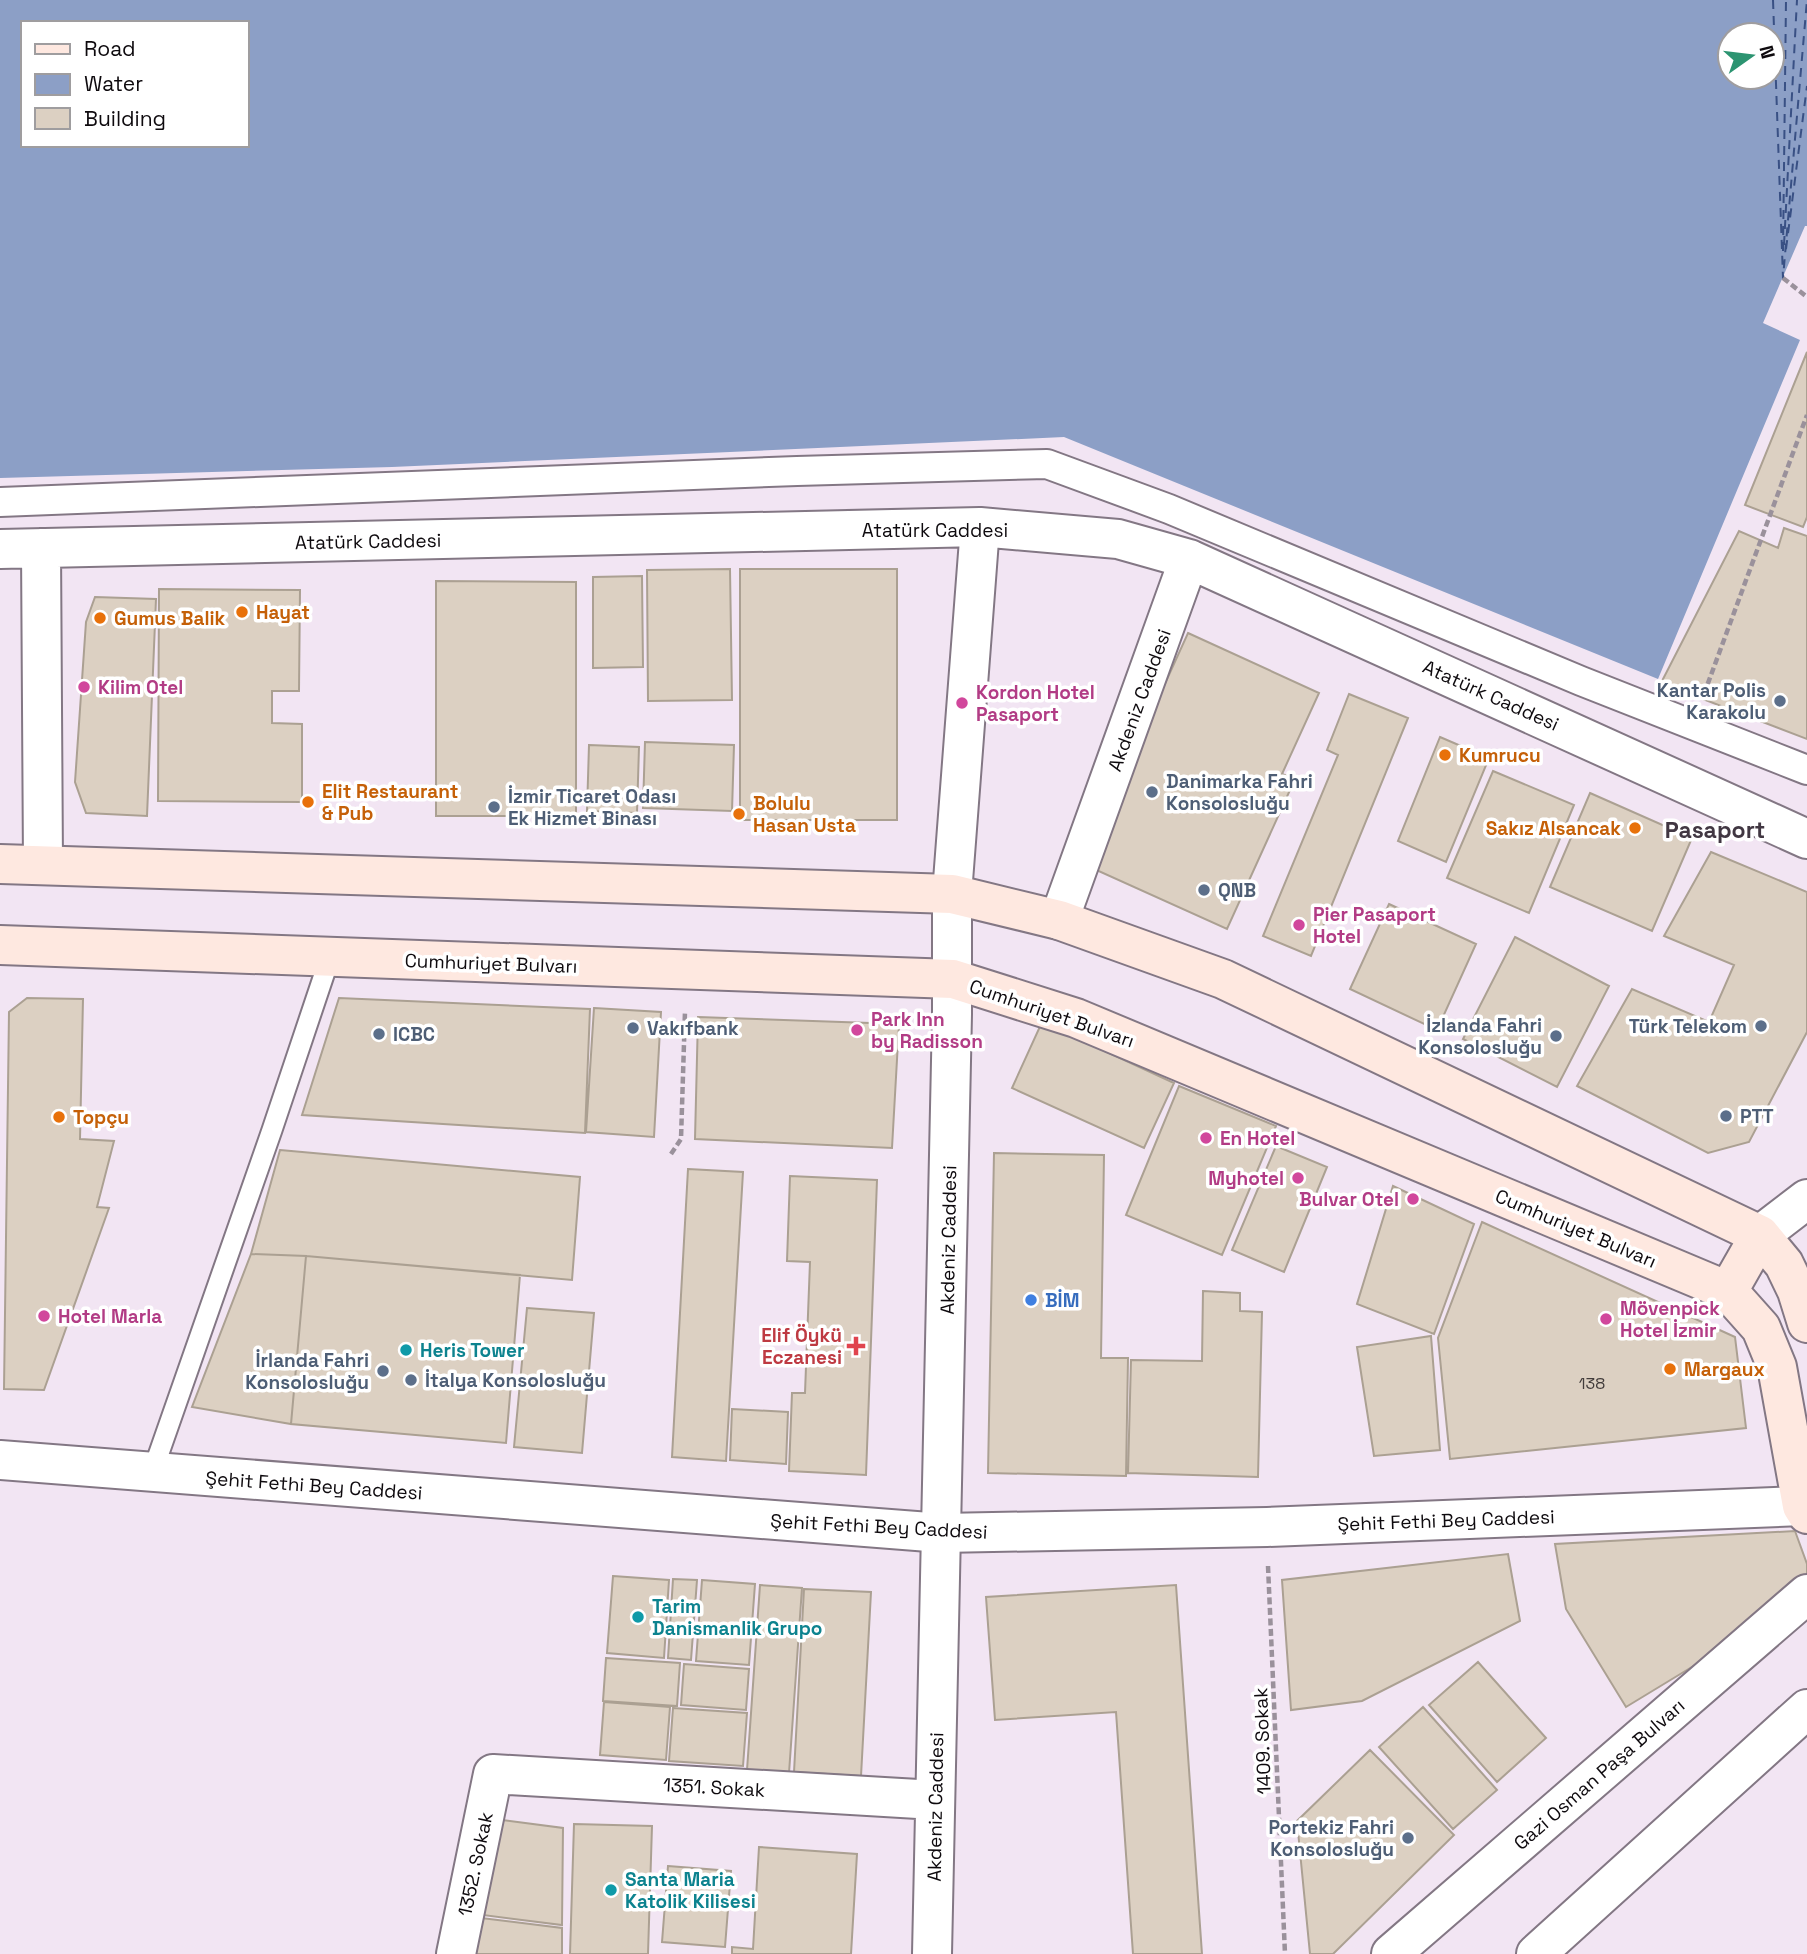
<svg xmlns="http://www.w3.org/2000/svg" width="1807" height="1954" font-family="'Space Grotesk',sans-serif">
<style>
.water{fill:#8c9fc6;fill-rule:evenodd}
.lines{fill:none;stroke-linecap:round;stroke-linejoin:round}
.ferry{stroke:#395084;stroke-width:2;stroke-dasharray:9 7;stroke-linecap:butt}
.building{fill:#dcd0c2;stroke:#aba092;stroke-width:2}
.service-casing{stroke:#837784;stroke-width:23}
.pedestrian-casing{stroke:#837784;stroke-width:32}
.minor-casing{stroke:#837784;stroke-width:42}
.tertiary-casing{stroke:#837784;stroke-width:42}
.secondary-casing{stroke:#837784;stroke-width:42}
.path{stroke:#9a919b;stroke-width:4.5;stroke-dasharray:7 3.5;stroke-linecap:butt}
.service{stroke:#fff;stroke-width:19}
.pedestrian{stroke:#fff;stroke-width:28}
.minor{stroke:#fff;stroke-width:38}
.tertiary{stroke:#fff;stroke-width:38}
.secondary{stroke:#fee8e0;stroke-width:38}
.food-dot{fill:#e8710a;stroke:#fff;stroke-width:2.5}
.hotel-dot{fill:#d1479c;stroke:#fff;stroke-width:2.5}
.service-dot{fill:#5c6f8a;stroke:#fff;stroke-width:2.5}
.shop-dot{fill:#3f7fe0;stroke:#fff;stroke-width:2.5}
.health-dot{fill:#e0444e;stroke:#fff;stroke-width:2.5}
.culture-dot{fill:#0f9aa8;stroke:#fff;stroke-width:2.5}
.labels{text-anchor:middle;stroke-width:7;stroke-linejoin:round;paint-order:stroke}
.number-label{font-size:16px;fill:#423c3b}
.street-label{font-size:19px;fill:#0e0a0e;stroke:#fff}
.food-label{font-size:19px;font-weight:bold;fill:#c56008;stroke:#fff;text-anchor:start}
.hotel-label{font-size:19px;font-weight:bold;fill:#b23c85;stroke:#fff;text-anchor:start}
.service-label{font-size:19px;font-weight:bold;fill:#4e5e75;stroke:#fff;text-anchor:start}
.shop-label{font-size:19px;font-weight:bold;fill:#366cbe;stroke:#fff;text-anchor:start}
.health-label{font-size:19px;font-weight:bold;fill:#be3a42;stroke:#fff;text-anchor:end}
.culture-label{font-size:19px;font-weight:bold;fill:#0d838f;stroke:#fff;text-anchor:start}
.quarter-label{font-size:23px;font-weight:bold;fill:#413742;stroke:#fff}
</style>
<rect width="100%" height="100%" fill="#f2e5f3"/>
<path class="water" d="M0,0H1807V226H1805L1763,323L1800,340L1658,679L1064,437L392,467L0,478ZM23,23H247V145H23ZM1730,35H1772V77H1730Z"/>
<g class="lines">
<path class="ferry" d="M1773,0L1783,278L1807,0
M1784,245L1797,0
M1786,249L1807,86
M1783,251L1786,0"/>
</g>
<path class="building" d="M1807,352V517L1803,527L1745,505Z
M1784,528L1807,536V739L1661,683L1739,531L1778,548Z
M730,569L732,700L648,701L647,570Z
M740,569H897V820H740Z
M642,576L643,667L593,668V577Z
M436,581L576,582V816H436Z
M159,589L300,590L299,691H272V723L302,724V802L158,801Z
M95,597L156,599L147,816L86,813L75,782L86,622Z
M1188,633L1319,693L1282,774L1295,779L1227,929L1083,864Z
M1349,694L1408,718L1311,956L1263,936L1338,755L1327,750Z
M1440,737L1489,758L1446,862L1398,841Z
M645,742L734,745L732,811L643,808Z
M589,745L639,747L637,813L587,811Z
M1493,771L1574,805L1529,913L1447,878Z
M1590,793L1692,838L1652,931L1550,887Z
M1711,852L1807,892V1032L1749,1142L1708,1153L1577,1086L1632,989L1709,1022L1734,965L1664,936Z
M1389,904L1476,944L1437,1030L1350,989Z
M1515,937L1609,986L1557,1087L1463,1039Z
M27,998L83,999L80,1139L114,1141L97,1207L109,1208L44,1390L4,1389L9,1012Z
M339,998L590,1009L585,1133L302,1115Z
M594,1008L661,1012L654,1137L586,1132Z
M698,1017L899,1024L892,1148L695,1139Z
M1042,1022L1174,1083L1144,1148L1012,1088Z
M1179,1086L1276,1126L1222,1255L1126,1215Z
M1276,1146L1327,1167L1284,1272L1232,1250Z
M280,1150L580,1177L572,1280L306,1256L251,1254Z
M994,1153L1104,1155L1101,1358H1128L1126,1476L988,1473Z
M688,1169L743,1172L726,1461L672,1457Z
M790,1176L877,1180L866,1475L789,1471L792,1393H805L810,1262L787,1261Z
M1393,1186L1474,1224L1434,1334L1357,1304Z
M1482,1222L1735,1337L1746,1428L1450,1459L1438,1338Z
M251,1254L306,1256L291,1424L192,1407Z
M306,1256L520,1275L506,1443L291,1424Z
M1203,1291L1240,1293V1311L1262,1312L1258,1477L1128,1473L1131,1360L1202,1361Z
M527,1308L594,1313L582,1453L514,1447Z
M1431,1336L1440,1450L1374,1456L1357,1347Z
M732,1409L788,1412L786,1464L730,1460Z
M1795,1531L1807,1564V1574L1733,1642L1626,1707L1566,1609L1555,1544Z
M1508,1554L1520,1621L1362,1701L1291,1710L1282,1580Z
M613,1576L669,1580L664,1658L607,1653Z
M673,1579L697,1580L691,1660L668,1658Z
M702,1580L755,1584L749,1665L696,1661Z
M760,1585L802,1588L789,1773L747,1770Z
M1176,1585L1202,1954H1133L1116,1712L995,1720L986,1597Z
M804,1589L871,1592L861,1776L794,1772Z
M606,1658L680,1663L677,1706L603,1701Z
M1478,1662L1546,1738L1497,1782L1429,1705Z
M684,1664L749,1669L746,1710L681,1705Z
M604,1702L670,1707L666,1760L600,1755Z
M1423,1707L1497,1790L1453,1829L1379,1747Z
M673,1708L747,1713L743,1766L669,1761Z
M1370,1750L1454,1835L1333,1954H1310L1297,1821Z
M487,1818L563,1828L562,1925L475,1914Z
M574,1824L652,1826L648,1954H570Z
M759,1847L857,1854L851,1954H732V1947L753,1949Z
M668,1866L731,1871L725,1947L662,1942Z
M473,1917L562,1928V1954H468Z"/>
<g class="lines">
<defs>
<path id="service" d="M152,1473L272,1130L330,957"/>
<path id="pedestrian" d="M0,502L797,471L1047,464L1169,509L1581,681L1807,770"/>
<path id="minor" d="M41,548L43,864
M0,549L980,527L1118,539L1189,559L1807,839
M1059,920L1189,559
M1760,1235L1807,1199
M456,1954L493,1774L935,1800
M932,1954L952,1014V894L980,527"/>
<path id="tertiary" d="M0,1460L942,1533L1267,1527L1802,1506
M1391,1954L1807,1594
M1536,1954L1807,1709"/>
<path id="secondary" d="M0,864L952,894L1059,920L1223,979L1760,1235L1784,1264L1797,1291L1807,1323
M0,945L953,979L1076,1018L1728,1291L1761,1328L1777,1367L1802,1506L1807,1514
M1728,1291L1760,1235"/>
</defs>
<use href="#service" class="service-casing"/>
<use href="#pedestrian" class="pedestrian-casing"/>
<use href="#minor" class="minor-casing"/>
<use href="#tertiary" class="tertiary-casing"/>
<use href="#secondary" class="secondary-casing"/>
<path class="path" d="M1783,278L1807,297
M1704,694L1807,415
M671,1154L681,1139L685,1011
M1268,1566L1285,1954"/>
<use href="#service" class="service"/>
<use href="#pedestrian" class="pedestrian"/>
<use href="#minor" class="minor"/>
<use href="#tertiary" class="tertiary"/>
<use href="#secondary" class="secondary"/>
</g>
<g class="food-dot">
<circle cx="242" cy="612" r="7"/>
<circle cx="100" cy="618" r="7"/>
<circle cx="1445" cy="755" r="7"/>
<circle cx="308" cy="802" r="7"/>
<circle cx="739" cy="814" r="7"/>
<circle cx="1635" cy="828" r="7"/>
<circle cx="59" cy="1117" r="7"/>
<circle cx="1670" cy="1369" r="7"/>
</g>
<g class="hotel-dot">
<circle cx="84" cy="687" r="7"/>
<circle cx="962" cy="703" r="7"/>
<circle cx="1299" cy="925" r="7"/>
<circle cx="857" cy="1030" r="7"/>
<circle cx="1206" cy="1138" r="7"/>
<circle cx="1298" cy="1178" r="7"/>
<circle cx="1413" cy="1199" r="7"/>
<circle cx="44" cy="1316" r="7"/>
<circle cx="1606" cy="1319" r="7"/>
</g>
<g class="service-dot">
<circle cx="1780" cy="701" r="7"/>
<circle cx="1152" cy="792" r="7"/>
<circle cx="494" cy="807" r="7"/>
<circle cx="1204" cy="890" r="7"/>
<circle cx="1761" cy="1026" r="7"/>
<circle cx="633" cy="1028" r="7"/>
<circle cx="379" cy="1034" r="7"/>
<circle cx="1556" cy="1036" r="7"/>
<circle cx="1726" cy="1116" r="7"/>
<circle cx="383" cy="1371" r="7"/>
<circle cx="411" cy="1380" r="7"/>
<circle cx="1408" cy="1838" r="7"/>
</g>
<circle class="shop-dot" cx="1031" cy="1300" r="7"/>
<path class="health-dot" d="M852.5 1335.5h7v7h7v7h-7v7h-7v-7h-7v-7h7z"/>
<g class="culture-dot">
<circle cx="406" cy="1350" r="7"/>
<circle cx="638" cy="1617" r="7"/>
<circle cx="611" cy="1890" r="7"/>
</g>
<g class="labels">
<g class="number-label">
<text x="1592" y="1389">138</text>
</g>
<g class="street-label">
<text x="935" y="537">Atatürk Caddesi</text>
<text transform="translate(368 541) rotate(-1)" y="7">Atatürk Caddesi</text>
<text transform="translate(1491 695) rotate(24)" y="7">Atatürk Caddesi</text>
<text transform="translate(1139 700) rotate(-70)" y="7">Akdeniz Caddesi</text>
<text transform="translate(491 963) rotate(2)" y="7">Cumhuriyet Bulvarı</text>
<text transform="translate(1052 1013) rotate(19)" y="7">Cumhuriyet Bulvarı</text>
<text transform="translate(1576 1228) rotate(23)" y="7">Cumhuriyet Bulvarı</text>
<text transform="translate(948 1240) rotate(-89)" y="7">Akdeniz Caddesi</text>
<text transform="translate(314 1485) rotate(4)" y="7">Şehit Fethi Bey Caddesi</text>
<text transform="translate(1446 1520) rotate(-2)" y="7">Şehit Fethi Bey Caddesi</text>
<text transform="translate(879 1526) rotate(3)" y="7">Şehit Fethi Bey Caddesi</text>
<text transform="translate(1262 1741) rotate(-92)" y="7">1409. Sokak</text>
<text transform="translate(1599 1774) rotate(-41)" y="7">Gazi Osman Paşa Bulvarı</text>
<text transform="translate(714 1787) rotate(3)" y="7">1351. Sokak</text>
<text transform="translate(935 1807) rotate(-89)" y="7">Akdeniz Caddesi</text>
<text transform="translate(475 1864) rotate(-78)" y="7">1352. Sokak</text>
</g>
<g class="food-label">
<text x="256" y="619">Hayat</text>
<text x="114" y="625">Gumus Balik</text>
<text x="1459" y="762">Kumrucu</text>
<text x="322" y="798">Elit Restaurant<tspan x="322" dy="22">&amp; Pub</tspan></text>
<text x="753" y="810">Bolulu<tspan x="753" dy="22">Hasan Usta</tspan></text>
<text x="1621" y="835" text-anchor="end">Sakız Alsancak</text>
<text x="73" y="1124">Topçu</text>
<text x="1684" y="1376">Margaux</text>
</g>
<g class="hotel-label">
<text x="98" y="694">Kilim Otel</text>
<text x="976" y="699">Kordon Hotel<tspan x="976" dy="22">Pasaport</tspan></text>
<text x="1313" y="921">Pier Pasaport<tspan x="1313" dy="22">Hotel</tspan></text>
<text x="871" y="1026">Park Inn<tspan x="871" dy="22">by Radisson</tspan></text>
<text x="1220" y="1145">En Hotel</text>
<text x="1284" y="1185" text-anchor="end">Myhotel</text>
<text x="1399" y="1206" text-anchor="end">Bulvar Otel</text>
<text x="1620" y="1315">Mövenpick<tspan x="1620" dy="22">Hotel İzmir</tspan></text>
<text x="58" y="1323">Hotel Marla</text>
</g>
<g class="service-label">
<text x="1766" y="697" text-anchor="end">Kantar Polis<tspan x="1766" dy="22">Karakolu</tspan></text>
<text x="1166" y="788">Danimarka Fahri<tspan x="1166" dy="22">Konsolosluğu</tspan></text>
<text x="508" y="803">İzmir Ticaret Odası<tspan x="508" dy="22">Ek Hizmet Binası</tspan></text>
<text x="1218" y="897">QNB</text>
<text x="1542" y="1032" text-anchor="end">İzlanda Fahri<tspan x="1542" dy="22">Konsolosluğu</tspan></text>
<text x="1747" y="1033" text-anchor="end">Türk Telekom</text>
<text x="647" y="1035">Vakıfbank</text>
<text x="393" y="1041">ICBC</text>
<text x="1740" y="1123">PTT</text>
<text x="369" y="1367" text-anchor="end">İrlanda Fahri<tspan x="369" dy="22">Konsolosluğu</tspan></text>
<text x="425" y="1387">İtalya Konsolosluğu</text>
<text x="1394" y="1834" text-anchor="end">Portekiz Fahri<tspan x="1394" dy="22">Konsolosluğu</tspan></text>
</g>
<g class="shop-label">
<text x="1045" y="1307">BİM</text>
</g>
<g class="health-label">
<text x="842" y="1342">Elif Öykü<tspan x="842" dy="22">Eczanesi</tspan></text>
</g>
<g class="culture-label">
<text x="420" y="1357">Heris Tower</text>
<text x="652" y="1613">Tarim<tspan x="652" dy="22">Danismanlik Grupo</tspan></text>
<text x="625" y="1886">Santa Maria<tspan x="625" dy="22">Katolik Kilisesi</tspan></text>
</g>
<g class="quarter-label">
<text x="1715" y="838">Pasaport</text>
</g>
</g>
<rect x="21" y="21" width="228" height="126" fill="#ffffff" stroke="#9f9d9f" stroke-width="2"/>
<rect x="35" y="44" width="35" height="10" fill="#fee8e0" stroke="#9f9d9f" stroke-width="2"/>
<text x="84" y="56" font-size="21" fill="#0e0a0e">Road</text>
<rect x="35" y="74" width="35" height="21" fill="#8c9fc6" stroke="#9f9d9f" stroke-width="2"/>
<text x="84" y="91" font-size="21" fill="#0e0a0e">Water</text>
<rect x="35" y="108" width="35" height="21" fill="#dcd0c2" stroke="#9f9d9f" stroke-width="2"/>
<text x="84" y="126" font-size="21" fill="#0e0a0e">Building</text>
<g transform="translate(1751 56) rotate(76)"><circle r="33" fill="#ffffff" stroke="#9f9d9f" stroke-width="2"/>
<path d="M0-5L12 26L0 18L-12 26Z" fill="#2c9471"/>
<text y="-10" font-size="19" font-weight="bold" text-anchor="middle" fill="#0e0a0e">N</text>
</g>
</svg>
